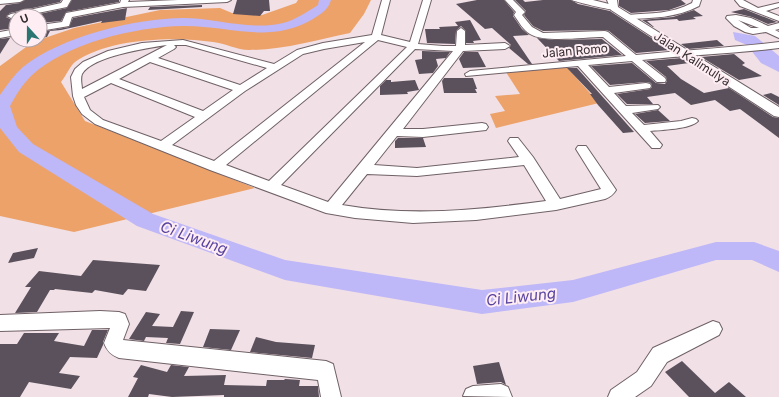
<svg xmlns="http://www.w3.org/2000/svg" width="779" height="397" font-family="Inter,sans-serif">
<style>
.forest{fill:#eda26a}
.water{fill:#beb7f8}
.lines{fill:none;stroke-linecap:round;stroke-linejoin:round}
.river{fill:#beb7f8;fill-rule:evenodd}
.building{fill:#5a515c}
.minor-casing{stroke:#6f6166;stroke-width:2}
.tertiary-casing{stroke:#6f6166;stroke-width:2}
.minor{fill:#fff;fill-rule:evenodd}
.tertiary{fill:#fff;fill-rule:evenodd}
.labels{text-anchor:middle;stroke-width:4;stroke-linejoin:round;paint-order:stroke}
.far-street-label{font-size:12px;fill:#352e31;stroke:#feedf3}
.water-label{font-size:15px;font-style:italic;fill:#5743a0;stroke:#feedf3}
</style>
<rect width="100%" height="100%" fill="#f1e0e6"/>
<path class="forest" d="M298,0H371L364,14L350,33C317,40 283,50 249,50C237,50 225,43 213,42C175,36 108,38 75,62C70,66 66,76 61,82L85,121L255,188L74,232L0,216V66L33,42L74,28L160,10L220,8L232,13L262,15L296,3Z
M562,62L599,103L496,128L490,114L505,111L495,96L520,94L504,69Z"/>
<path class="water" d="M733,32L755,36L779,56V72L761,63L747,45L735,40Z"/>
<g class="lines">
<path class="river" d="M319,0H331C328,10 322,13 313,19C269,45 228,25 182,26C135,27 66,43 31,76C22,85 16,95 10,106L17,127L33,144L153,214L285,260L482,290L573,280L716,242H754L779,251V272L752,260H716L573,302L482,314L285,280L137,226L19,152L0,128V95C7,85 14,75 23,67C60,37 136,18 183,18C216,18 250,31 283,23C295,20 307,12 318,5Z"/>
</g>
<path class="building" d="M25,0H61L60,2L10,13L6,17L10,19H16V28L0,30V11L6,5L20,3Z
M72,0H119V2L66,12L61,21L40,23V16H30L67,8Z
M237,0H269L270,11H264L260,16L233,14Z
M477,0H504L514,12L513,16L522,29L529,35L513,36L532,64H528L509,48L511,45L492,28L485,29L456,4Z
M515,0H523L525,2L543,0H571L578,4L610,11L670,50L636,53L609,31L605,30L543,31L533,26L524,15L526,11Z
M619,0H681L686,4L669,10L631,13L619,6Z
M202,5V7L148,10L150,7Z
M127,8L125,20L101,23L102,21L61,30L50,31L47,37L40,38V32L69,27L73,18Z
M744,9L777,22L768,24L752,17L731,12Z
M694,10L703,16L693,17L696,19L679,21L677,19L647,21L654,27H653L642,20L673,17Z
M470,20L481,40L473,41L474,43H466V31L461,26L456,31L455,44L427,43L425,29H440L439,27L458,26L455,22Z
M16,37L10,38L0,54V39Z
M537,38L555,40L602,39L622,55L559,61Z
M717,40L724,46L688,49L681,44Z
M422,51L450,52L446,58L436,59L438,66L433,73L419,74L415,60L422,59Z
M464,52H478L486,67L463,68L459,59Z
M734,54L745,63L742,65L762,76L739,80L701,57Z
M682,58L689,63L667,66L681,79L704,93L729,88L773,117L779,118V138L740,109L730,111L715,100L691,105L675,93L647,97L653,104H627L617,94L650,89L652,87L651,83L646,82L610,85L591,66L632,63L656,83L665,84L667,81L666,77L646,61Z
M567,68H577L634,132L623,133L598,105L590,94H592Z
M444,78H473L477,89H475L477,93H444L442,81Z
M386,80H391V82L415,80L419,90L407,92L408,94L380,95V86Z
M771,93L779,97V105L763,95Z
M658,110L670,121L645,123L635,114Z
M398,138H423L426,147L395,148V141Z
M38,248L34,258L8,263L13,253Z
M93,260L160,265L146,291L128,289L123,295L95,290L92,293L55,289L54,290H50L37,312L15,313L31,287H25L39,271L81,276Z
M181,311L194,312L180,344L166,343L168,338L146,337L144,341L129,339L146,312L160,314L152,326L173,327Z
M210,329L240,330L231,350L203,347Z
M92,330H108L103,342V345L97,358L70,357L59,373L80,376L71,389L29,382L20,397H0V344H17L24,333H59L54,341L84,346Z
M256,337L276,342L315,345L312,358L250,352Z
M682,361L715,393L729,382L746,397H689L665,372Z
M499,362L506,385L501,382L477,384L473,366Z
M141,365L167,372L171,365L189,367L184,376L226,375L224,385L266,386L267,380H284L285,379L300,380L299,386H318L319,397H224V395L172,397L149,394L148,397H128L138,378L133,377Z"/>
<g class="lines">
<defs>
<path id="minor" d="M0,0H24L20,2L0,4Z
M63,0H71L67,7L23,16H16V17L11,18L7,16L11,14L61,3Z
M121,0H129L128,2L178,0H231L227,2L123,7L72,17L69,26L40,31V25L62,22L66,13L120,3Z
M382,0H390L381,35L410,42L423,0H431L418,44L443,46H456L457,31L461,28L465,31V45L505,43L510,46L505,49L463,51L403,129H423L482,123L486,124L488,127L486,130L423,137L397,136L374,165L417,168L519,157L508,141L510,138H518L533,157L560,199L601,189L576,149L578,146H586L614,187L616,190C613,195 610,197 605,199L556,210L476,220L413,223L355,218L326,213L210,170L95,124L82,114L76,105L73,96L71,77L75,69L83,62L108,51L142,43L183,40L274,64L297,50L323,43L372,35ZM378,40L407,47L269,181L226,165ZM365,42L214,161L172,145L245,91L303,54L324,49ZM167,45L82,89C82,85 80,79 82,74C92,56 148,48 167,45ZM174,45H186L267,68L240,85L158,58L174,49L176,47ZM415,49L453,51L328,202L281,185ZM150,62L233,90L203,111L119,79ZM111,83L195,117L161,141L103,120L90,110L84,97ZM524,165L546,201C477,210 412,217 342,205L367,174L417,176Z
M505,0H513L525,12L522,15L532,27L543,33L605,31L608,32L636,55C684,50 731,48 779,42V48C734,54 688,55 642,60L665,78L666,80L665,82H657L632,61L588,65L609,87L646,83L650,84L651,86L650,88L614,93L626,106L658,105L660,107L658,109L632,113L644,125L681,121L692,118L696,119L698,121C691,129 661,130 650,131L662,145L660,148H652L578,66L466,76L465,74L470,71L626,56L603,37C586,37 544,43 530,34C523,30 519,22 514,15L516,12Z
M572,0H593L617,6L618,8L614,10C607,9 575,2 572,0Z
M693,0H701L699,6C676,18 653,18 628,19L624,17L628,15C651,13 672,14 692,3Z
M735,0H743L758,8L779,3V7L766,11L779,16V21L740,6Z
M736,15L751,18L768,26L779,23V29L775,30L779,32V38L766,32L753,34L745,32L734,26L726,18L727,16ZM738,20L759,28H751Z
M16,29V35L0,38V32Z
M100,311L119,312L125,314L129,324L123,340L326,361L333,364L341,397H321L318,380L119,358C111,355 107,351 104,343L110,328L0,331V315Z
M713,321L719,323L722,329L719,335L667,362L651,386L635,397H608L611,390L637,372L653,348Z
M501,384L508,387L512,397L463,396L466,389L473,386Z"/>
<path id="tertiary" d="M607,0H617L618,7L779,107V117L774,116L611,10Z"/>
</defs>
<use href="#minor" class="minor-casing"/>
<use href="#tertiary" class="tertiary-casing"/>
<use href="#minor" class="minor"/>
<use href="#tertiary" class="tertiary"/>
</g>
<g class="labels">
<g class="far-street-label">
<text transform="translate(575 51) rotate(-5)" y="4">Jalan Romo</text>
<text transform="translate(692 59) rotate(33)" y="4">Jalan Kalimulya</text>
</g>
<g class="water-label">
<text transform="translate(194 238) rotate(20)" y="5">Ci Liwung</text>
<text transform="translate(521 297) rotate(-6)" y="5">Ci Liwung</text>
</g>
</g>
<g transform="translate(28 28) rotate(339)"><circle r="19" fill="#feedf3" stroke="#aea1a5"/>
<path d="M0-3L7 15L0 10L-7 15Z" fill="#2a7472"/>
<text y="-6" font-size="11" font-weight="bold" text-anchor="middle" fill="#352e31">U</text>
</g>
</svg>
